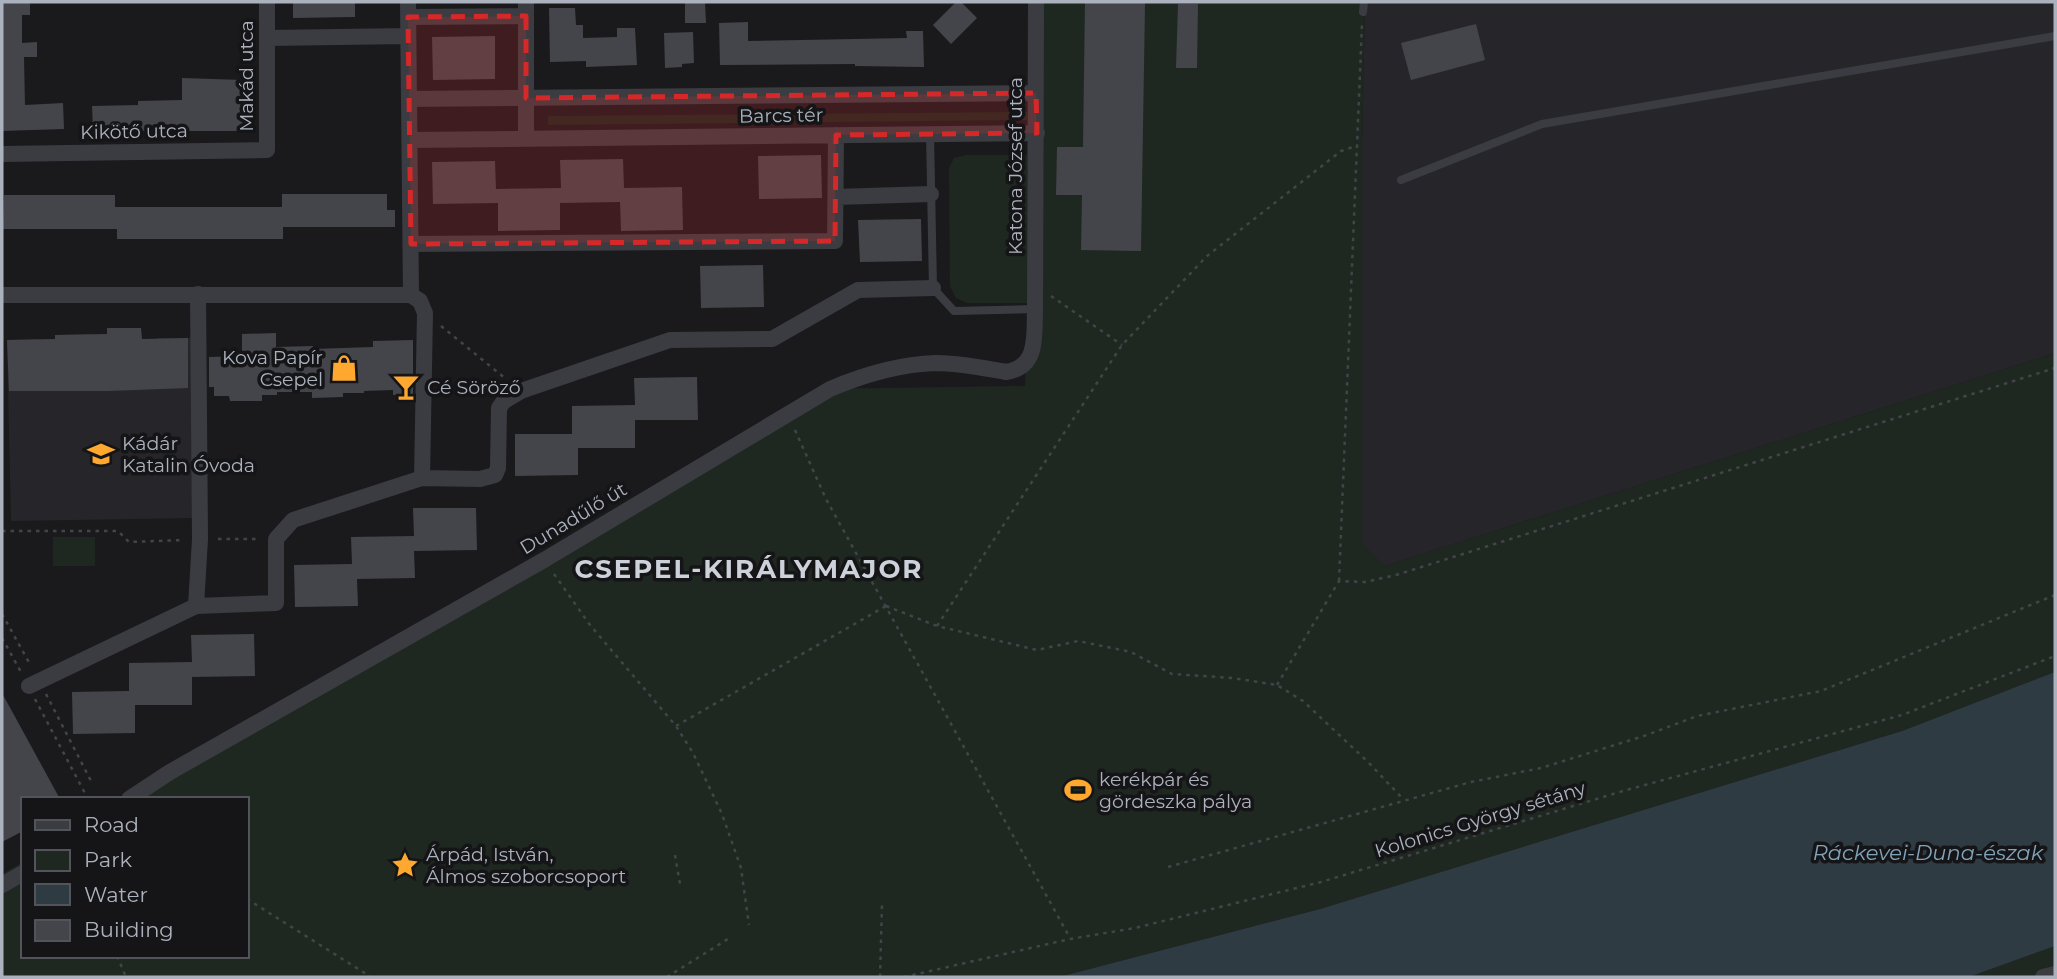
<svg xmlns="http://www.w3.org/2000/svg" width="2057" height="979" font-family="Montserrat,sans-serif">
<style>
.built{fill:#26262a}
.green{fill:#1f2820}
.water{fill:#2e3b42}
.building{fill:#44454a}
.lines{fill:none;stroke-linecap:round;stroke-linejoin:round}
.path{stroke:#414449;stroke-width:2.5;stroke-dasharray:3.5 5;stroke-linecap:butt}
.lane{stroke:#3b3c42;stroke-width:8}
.street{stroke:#3b3c42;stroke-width:16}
.marked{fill:#d62828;fill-opacity:0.2;stroke:#d62828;stroke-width:5;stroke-dasharray:14 9;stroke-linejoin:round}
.labels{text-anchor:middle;stroke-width:7;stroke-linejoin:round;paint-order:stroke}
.street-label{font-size:19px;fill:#acb2bd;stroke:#151518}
.poi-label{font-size:19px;fill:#acb2bd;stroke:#151518;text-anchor:start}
.water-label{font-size:21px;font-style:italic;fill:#81a4ba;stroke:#151518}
.district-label{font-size:26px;font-weight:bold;letter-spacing:2px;fill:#cdd1d9;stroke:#151518}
</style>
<rect width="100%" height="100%" fill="#1a1a1d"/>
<path class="built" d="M1365,2H2055V353L1384,566L1362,544V148Z
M107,328H141L142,346H157V338H191L193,518L11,521L7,340L39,339V347L55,346V335L91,334L107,345Z"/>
<path class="green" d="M1038,2H1365L1362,148V544L1384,566L2055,353V672L1902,731L1320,909L1059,977H2V874L23,862V956H247V799H128L818,389L1025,386L1028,303H967L956,298L950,286L949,168L954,158L966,155H1027V292Z
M1027,112V120L548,125V116Z
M53,537H95V566H53Z
M2055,946V977H1969Z"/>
<path class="water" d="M2055,672V946L1969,977H1059L1320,909L1902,731Z"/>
<path class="building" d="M2,2H30V15H22V43L37,42V57H24L25,105L63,103L64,129L2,131Z
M298,2H355V17L293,18V3Z
M685,2H705L706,23H685Z
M956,2H961L977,18L951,44L933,25Z
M1085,2L1145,3L1141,251L1081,250L1082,195H1056L1057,147H1083Z
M1178,4H1198L1197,68H1176Z
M549,8H575L576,25H583V38L617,37V28H635L637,65L586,67V61L550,62Z
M748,22V41L907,38L906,31H923L924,67L855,66V64L720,65L719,23Z
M1476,24L1485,60L1411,80L1401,43Z
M693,32L694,63L682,64V67L665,68L664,33Z
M495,36V79L433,80L432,37Z
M182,78L243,80V131H93L92,106L138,105V101L182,100Z
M821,155L822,198L759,199L758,156Z
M623,159L624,188L682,187L683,230L621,231L620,202L560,203V230L498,231V203L433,204L432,162L495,161L496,189L561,188L560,160Z
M282,194H387V210H395V227H283V239H117V229H3L4,195H115V207H282Z
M921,219L922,261L860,262L858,220Z
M763,265L764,307L701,308L700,266Z
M107,328H141L142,339L188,338V388L108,391H9L7,340L55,339V335L107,334Z
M276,333V347L313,346V349L373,347V341L413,340V394L393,395V390L364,391V393H343V397L312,398V392H277V395H262V401H230L229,396H214V387H209V357L242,356V334Z
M697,377L698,420H635V448H578V475L515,476V434H572V406L635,405L634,378Z
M413,508H476L477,550L414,551L415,578L357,579L358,606L295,607L294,565L352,564L351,537L414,536Z
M254,634L255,676L192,677V705H135V733L73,734L72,692L129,691V663L192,662L191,635Z
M2,693L60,799H23V831L2,842Z"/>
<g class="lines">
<path class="path" d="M1051,296L1122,345
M441,326L506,379
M795,430L826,499L1070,938
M2,531H118L129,542L183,540
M218,539H260
M554,574L590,625L676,726L693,753L722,814L741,868L749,925
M1339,581L1362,24
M886,606L937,626L1037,650L1078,641L1131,652L1172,674L1233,678L1277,685L1303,701L1368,762L1404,800
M2,614L31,666
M937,626L1122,345L1207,256L1341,151L1356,146
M2,638L21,672
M1277,685L1339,581L1365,582L1396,575L2055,368
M46,694L91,781
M35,699L88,799
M676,726L886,606
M675,855L680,884
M1168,867L1471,782L1541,768L1647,735L1697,716L1821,691L2055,595
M247,899L371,977
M117,956L126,977
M667,977L731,937
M880,977L882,904
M904,977L1070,939L1135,928L1321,882L1623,791L1902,715L2055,656"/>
<path class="lane" d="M1363,12L1364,2
M930,134L933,288L954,311L1035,309
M1401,180L1542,124L2055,36"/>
<path class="street" d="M408,2L411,295
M526,2V139
M408,17L526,16
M267,38L408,36
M409,99L1036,93
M410,140L1037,133
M2,154L267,150V2
M836,197L931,194
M411,244L835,241L836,135
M2,295H411L420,301L425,313L422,478
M196,606L200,539L198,294
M29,686L196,606L276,603V539L293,520L422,478L480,479L495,475L498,468L499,408L504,401L521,391L670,340L772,339L858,290L933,288
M129,799L170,772L544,560L830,389C863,375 900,364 936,363C959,363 983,368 1006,372C1039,367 1034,335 1035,309L1036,2
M2,885L23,873
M2043,977L2055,974"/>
</g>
<path class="marked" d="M526,16V98L1036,93L1037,133L836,135L835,241L411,244L408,17Z"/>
<defs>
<symbol id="shop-bare" viewBox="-9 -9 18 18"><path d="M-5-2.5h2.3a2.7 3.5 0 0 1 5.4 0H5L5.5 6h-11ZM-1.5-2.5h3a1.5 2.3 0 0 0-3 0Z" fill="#ffa830" stroke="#151518" stroke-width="2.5" paint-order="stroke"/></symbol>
<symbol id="bar-bare" viewBox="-9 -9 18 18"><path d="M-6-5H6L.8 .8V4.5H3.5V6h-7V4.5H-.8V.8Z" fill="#ffa830" stroke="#151518" stroke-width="2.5" paint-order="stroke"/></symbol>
<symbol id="school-bare" viewBox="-9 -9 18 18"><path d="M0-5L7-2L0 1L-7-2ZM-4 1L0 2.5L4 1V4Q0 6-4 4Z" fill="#ffa830" stroke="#151518" stroke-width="2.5" paint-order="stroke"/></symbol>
<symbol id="stadium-bare" viewBox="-9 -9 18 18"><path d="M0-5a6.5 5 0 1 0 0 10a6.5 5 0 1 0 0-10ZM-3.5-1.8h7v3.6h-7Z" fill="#ffa830" stroke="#151518" stroke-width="2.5" paint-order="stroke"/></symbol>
<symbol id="sight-bare" viewBox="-9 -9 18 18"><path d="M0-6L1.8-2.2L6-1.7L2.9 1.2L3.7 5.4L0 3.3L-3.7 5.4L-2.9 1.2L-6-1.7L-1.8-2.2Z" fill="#ffa830" stroke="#151518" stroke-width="2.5" paint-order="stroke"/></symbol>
</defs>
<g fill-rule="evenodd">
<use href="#shop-bare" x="325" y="349" width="38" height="38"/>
<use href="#bar-bare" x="387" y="368" width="38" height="38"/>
<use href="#school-bare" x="82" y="435" width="38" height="38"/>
<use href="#stadium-bare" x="1059" y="771" width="38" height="38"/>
<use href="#sight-bare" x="386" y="846" width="38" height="38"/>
</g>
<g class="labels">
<g class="street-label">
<text transform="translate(246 76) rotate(-90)" y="7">Makád utca</text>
<text transform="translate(781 115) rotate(-1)" y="7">Barcs tér</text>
<text transform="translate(134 131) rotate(-1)" y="7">Kikötő utca</text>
<text transform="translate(1015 166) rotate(-90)" y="7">Katona József utca</text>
<text transform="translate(573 518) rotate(-31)" y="7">Dunadűlő út</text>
<text transform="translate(1480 819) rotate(-17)" y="7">Kolonics György sétány</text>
</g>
<g class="poi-label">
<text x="323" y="364" text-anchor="end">Kova Papír<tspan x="323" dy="22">Csepel</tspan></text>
<text x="427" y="394">Cé Söröző</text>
<text x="122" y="450">Kádár<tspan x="122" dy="22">Katalin Óvoda</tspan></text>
<text x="1099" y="786">kerékpár és<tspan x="1099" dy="22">gördeszka pálya</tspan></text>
<text x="426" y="861">Árpád, István,<tspan x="426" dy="22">Álmos szoborcsoport</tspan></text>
</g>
<g class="water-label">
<text x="1928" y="860">Ráckevei-Duna-észak</text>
</g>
<g class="district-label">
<text x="749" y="578">CSEPEL-KIRÁLYMAJOR</text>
</g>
</g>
<rect width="2057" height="979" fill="none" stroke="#acb2bd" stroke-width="7"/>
<rect x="21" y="797" width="228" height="161" fill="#151518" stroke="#51545a" stroke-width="2"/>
<rect x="35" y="820" width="35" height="10" fill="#3b3c42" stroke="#51545a" stroke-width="2"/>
<text x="84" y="832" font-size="21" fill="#acb2bd">Road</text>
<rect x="35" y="850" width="35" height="21" fill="#1f2820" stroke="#51545a" stroke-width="2"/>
<text x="84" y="867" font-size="21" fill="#acb2bd">Park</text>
<rect x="35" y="884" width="35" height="21" fill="#2e3b42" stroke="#51545a" stroke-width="2"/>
<text x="84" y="902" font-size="21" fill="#acb2bd">Water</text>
<rect x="35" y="920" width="35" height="21" fill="#44454a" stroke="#51545a" stroke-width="2"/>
<text x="84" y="937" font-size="21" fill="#acb2bd">Building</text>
</svg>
